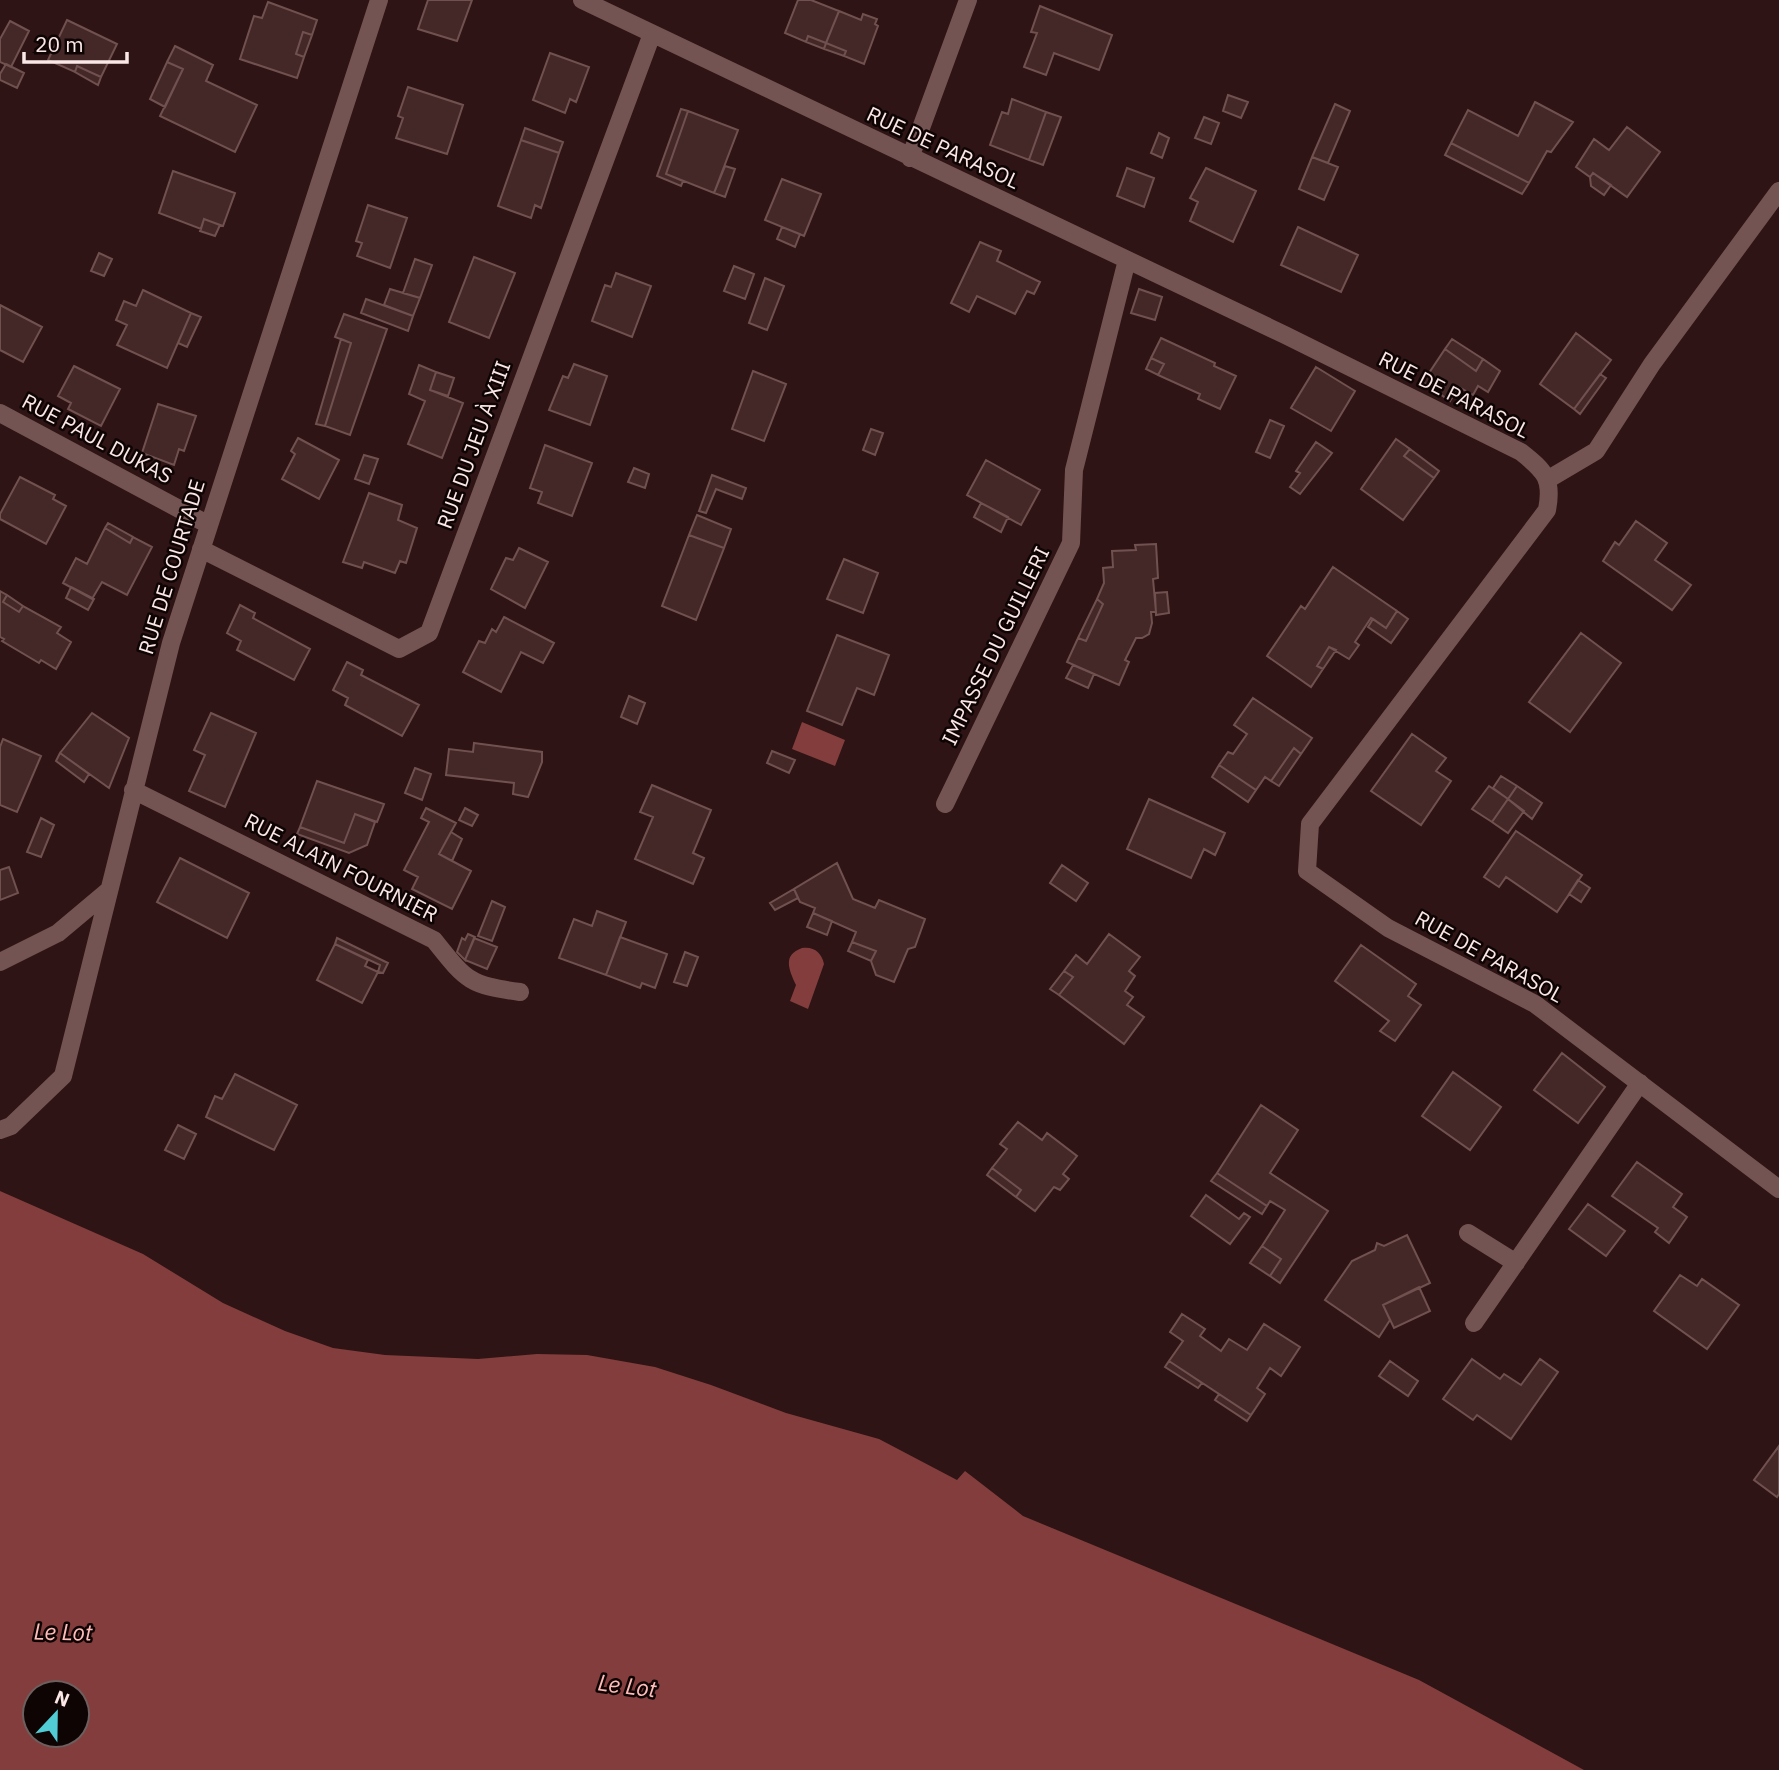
<svg xmlns="http://www.w3.org/2000/svg" width="1779" height="1770" font-family="'IBM Plex Sans',sans-serif">
<style>
.water{fill:#833d3d;fill-rule:evenodd}
.building{fill:#432827;stroke:#705150;stroke-width:2}
.lines{fill:none;stroke-linecap:round;stroke-linejoin:round}
.service{stroke:#745452;stroke-width:18}
.minor{stroke:#745452;stroke-width:18}
.labels{text-anchor:middle;stroke-width:5;stroke-linejoin:round;paint-order:stroke}
.street-label{font-size:21px;fill:#fae7e6;stroke:#0e0404}
.water-label{font-size:23px;font-style:italic;fill:#ffbdba;stroke:#0e0404}
</style>
<rect width="100%" height="100%" fill="#2e1414"/>
<path class="water" d="M802,722L845,740L835,766L792,749Z
M802,948C814,946 822,953 824,964L808,1009L790,1001L796,985C789,970 782,955 802,948Z
M0,1191L143,1254L223,1303L285,1331L333,1348L385,1355L478,1359L537,1354L587,1355L655,1367L711,1385L786,1413L879,1439L957,1480L965,1471L1023,1516L1419,1680L1584,1770H0ZM35,1693H77V1735H35Z"/>
<path class="building" d="M428,0H472L457,41L418,29Z
M798,0H811L839,11L826,43L808,36L806,42L785,33Z
M268,2L317,20L312,35L303,32L296,54L304,57L297,78L240,59L254,16L262,18Z
M1040,6L1112,35L1099,70L1054,53L1046,75L1024,67L1037,33L1031,32Z
M839,11L861,20L863,14L877,19L875,24L878,26L864,64L844,56L846,51L826,43Z
M67,20L117,44L101,77L77,66L75,72L48,60Z
M10,21L29,31L11,67L0,62V39Z
M303,32L312,35L304,57L296,54Z
M808,36L826,43L824,49L806,42Z
M826,43L846,51L844,56L824,49Z
M175,46L213,65L206,81L257,105L235,152L160,116L183,69L167,62Z
M550,53L589,67L576,102L570,99L565,113L533,100Z
M167,62L183,69L165,107L150,99Z
M6,64L24,73L17,88L0,80V74Z
M77,66L101,77L98,85L75,72Z
M408,87L463,105L447,154L396,138L403,118L398,116Z
M1228,95L1248,102L1241,118L1223,111Z
M1012,99L1046,112L1029,160L990,145L1002,112L1008,114Z
M1535,102L1573,122L1551,152L1547,151L1529,183L1451,143L1468,110L1518,136Z
M1335,104L1350,111L1328,163L1312,157Z
M681,109L688,111L666,174L683,181L681,186L657,176Z
M688,111L738,130L714,193L666,174Z
M1046,112L1061,117L1043,165L1029,160Z
M1204,117L1219,123L1211,144L1195,138Z
M1627,127L1660,152L1627,197L1593,173L1590,177L1576,167L1594,139L1609,150Z
M525,128L563,142L559,153L521,140Z
M1159,133L1169,138L1162,158L1151,153Z
M521,140L559,153L541,208L535,205L531,218L498,206Z
M1451,143L1529,183L1522,194L1445,155Z
M1312,157L1338,167L1324,200L1299,189Z
M725,166L735,169L725,197L714,193Z
M1127,168L1154,178L1144,207L1117,196Z
M1206,168L1256,191L1233,242L1190,221L1198,202L1190,198Z
M173,171L235,193L223,226L204,219L201,229L159,213Z
M1593,173L1611,185L1604,195L1591,186L1590,177Z
M782,179L821,194L804,236L765,220Z
M368,205L407,218L390,268L357,256L362,243L356,241Z
M204,219L220,225L215,236L200,231Z
M782,227L800,234L795,247L777,239Z
M1298,227L1358,255L1341,292L1281,265Z
M980,242L1001,251L997,261L1040,282L1034,294L1027,291L1015,314L977,296L969,312L951,303Z
M99,253L112,259L104,276L91,271Z
M474,257L515,273L489,338L449,322Z
M415,259L432,265L420,298L403,293Z
M734,266L754,274L745,299L724,291Z
M616,273L651,286L632,337L592,321L605,285L611,287Z
M765,278L784,286L767,330L749,323Z
M390,289L420,298L413,316L384,305Z
M1139,289L1162,297L1155,320L1131,313Z
M143,290L191,313L167,368L117,345L127,325L116,320L124,301L136,306Z
M366,299L413,316L408,331L361,313Z
M0,305L42,327L23,362L0,350Z
M191,313L201,317L187,347L178,343Z
M344,314L387,329L350,435L325,426L351,343L335,337Z
M1576,333L1611,360L1574,409L1540,384Z
M1161,338L1215,363L1214,366L1236,376L1220,409L1198,399L1200,394L1158,375L1164,364L1151,358Z
M341,339L351,343L325,426L316,424Z
M1452,339L1483,359L1476,371L1445,349Z
M1445,349L1476,371L1483,359L1500,371L1488,392L1478,386L1473,395L1459,387L1450,401L1423,382Z
M1151,358L1164,364L1158,375L1146,369Z
M574,364L607,376L590,425L549,410L563,376L568,378Z
M419,365L436,372L430,390L463,403L442,458L408,444L425,401L409,394Z
M74,366L120,389L101,426L68,409L71,403L58,396Z
M1316,367L1355,391L1331,431L1291,408Z
M753,371L786,384L764,441L732,429Z
M436,372L454,378L448,396L430,390Z
M1600,374L1606,378L1580,414L1574,409Z
M158,404L196,416L184,451L179,449L174,465L142,453Z
M1270,420L1284,426L1270,458L1256,452Z
M871,429L883,433L875,455L863,450Z
M298,438L339,460L319,499L282,479L295,454L291,451Z
M1396,439L1410,449L1404,456L1434,478L1403,520L1361,489Z
M1316,442L1332,453L1300,494L1290,487L1300,473L1296,471Z
M545,445L592,463L572,516L538,503L542,492L530,488Z
M1410,449L1439,471L1434,478L1404,456Z
M364,455L378,459L369,484L355,479Z
M986,460L1040,490L1021,525L967,495Z
M634,468L649,474L645,488L628,482Z
M712,475L746,488L742,499L716,489L706,513L699,511Z
M20,477L55,495L53,499L66,506L46,544L0,519V514Z
M369,493L402,505L398,520L417,528L406,563L400,561L395,573L364,562L362,568L343,562Z
M981,503L1008,517L1001,532L974,517Z
M697,515L731,529L724,548L689,535Z
M1636,521L1667,543L1655,560L1691,585L1672,610L1603,561L1615,542L1619,545Z
M108,523L133,537L130,543L105,528Z
M105,528L130,543L133,537L152,547L127,595L102,582L92,599L63,583L76,558L87,564Z
M689,535L724,548L696,620L662,606Z
M1156,544L1158,578L1153,579L1156,612H1151L1152,623L1149,634L1142,638H1136L1125,660L1129,662L1119,685L1067,662L1078,638L1086,641L1103,604L1097,599L1104,583L1103,568L1113,567L1112,551L1136,550L1135,545Z
M519,548L548,562L525,608L491,589L506,558L513,560Z
M844,559L878,573L863,613L827,599Z
M1333,567L1397,611L1386,628L1371,618L1355,642L1359,645L1349,659L1329,647L1317,666L1323,669L1311,687L1267,656L1301,606L1305,609Z
M71,587L94,599L88,610L66,598Z
M0,591L7,595L3,602L19,612L23,606L61,627L57,633L71,642L56,669L41,660L39,663L2,641L4,639L0,637Z
M1167,592L1169,613L1156,615L1155,593Z
M7,595L23,606L19,612L3,602Z
M1097,599L1103,604L1086,641L1078,638Z
M240,605L255,613L253,618L310,649L294,680L237,650L241,641L227,633Z
M1397,611L1408,619L1391,643L1368,627L1373,619L1386,628Z
M504,617L554,643L543,663L521,652L501,692L463,672L479,641L485,643L492,629L496,632Z
M1581,633L1621,663L1570,732L1529,702Z
M837,635L889,655L874,695L857,688L842,725L807,711Z
M1329,647L1336,650L1323,669L1317,666Z
M347,662L363,670L361,675L419,705L402,736L345,705L348,698L333,690Z
M1073,665L1094,674L1088,688L1066,678Z
M629,696L645,703L637,724L621,717Z
M1253,698L1312,738L1301,754L1294,748L1271,781L1265,777L1256,790L1219,765L1228,752L1233,754L1247,734L1234,725Z
M92,713L129,738L109,788L60,753Z
M211,713L256,733L225,807L189,791L205,755L194,750Z
M1412,734L1446,758L1436,771L1451,781L1421,825L1371,791Z
M3,739L41,756L17,812L0,805V747Z
M474,743L542,752V762L528,797L513,794L514,783L446,775L449,749L473,752Z
M1294,748L1301,754L1279,786L1271,781Z
M772,751L795,760L789,773L767,763Z
M60,753L89,774L84,782L56,761Z
M1219,765L1256,790L1248,802L1212,777Z
M415,768L431,774L422,800L405,793Z
M1501,776L1517,786L1508,799L1493,788Z
M317,781L384,804L377,822L355,814L344,843L300,827Z
M652,785L711,810L693,853L704,858L693,884L635,859L653,817L640,812Z
M1489,786L1508,799L1492,822L1472,809Z
M1517,786L1542,803L1532,819L1508,799Z
M1149,799L1225,833L1215,855L1204,849L1191,878L1127,849Z
M1508,799L1524,811L1508,833L1492,822Z
M426,808L456,823L439,854L471,871L452,909L412,889L418,877L404,870L429,822L421,818Z
M465,808L478,815L472,826L459,820Z
M355,814L375,822L367,845L349,853L297,834L300,827L344,843Z
M41,818L54,825L41,857L27,852Z
M1516,831L1582,875L1557,912L1506,877L1499,887L1484,877Z
M451,832L462,839L452,861L439,854Z
M180,858L249,893L227,938L157,902Z
M837,863L853,899L875,908L879,900L925,919L915,947L908,949L894,982L876,975L871,961L876,951L852,942L856,932L813,913L815,908L800,902L794,889Z
M1062,865L1088,883L1076,901L1050,883Z
M9,867L18,893L0,900V870Z
M1578,880L1590,888L1581,902L1569,894Z
M794,889L798,898L775,910L770,903Z
M492,901L505,907L492,941L478,936Z
M597,911L626,922L606,975L559,958L574,919L592,926Z
M813,913L832,921L827,935L807,927Z
M468,934L475,937L465,960L457,952L462,938L465,940Z
M1109,934L1140,957L1129,971L1135,976L1125,991L1133,997L1127,1005L1144,1017L1124,1044L1059,995L1073,977L1064,971L1076,955L1087,964Z
M620,937L667,954L655,988L642,983L640,988L606,975Z
M337,938L388,963L383,973L378,972L380,965L335,944Z
M474,938L497,947L487,969L465,960Z
M852,942L876,951L871,961L848,951Z
M335,944L368,960L365,966L378,972L362,1003L317,980Z
M1361,945L1416,984L1408,996L1421,1005L1395,1041L1380,1031L1389,1021L1335,981Z
M685,952L698,957L687,986L674,982Z
M1064,971L1073,977L1059,995L1050,989Z
M1562,1053L1605,1087L1578,1123L1534,1090Z
M1453,1072L1501,1107L1470,1150L1422,1116Z
M235,1074L297,1105L274,1150L206,1117L215,1096L222,1099Z
M1261,1105L1298,1130L1270,1173L1328,1211L1280,1283L1270,1276L1281,1259L1262,1246L1285,1210L1270,1201L1267,1206L1217,1173Z
M1018,1122L1042,1140L1047,1133L1077,1156L1063,1174L1069,1179L1060,1190L1054,1187L1035,1211L1016,1197L1021,1190L992,1168L1007,1149L1000,1144Z
M178,1125L196,1134L184,1159L165,1150Z
M1637,1162L1682,1194L1673,1207L1687,1217L1669,1243L1655,1232L1658,1228L1612,1196Z
M992,1168L1021,1190L1016,1197L987,1175Z
M1217,1173L1267,1206L1262,1214L1211,1181Z
M1206,1195L1239,1219L1244,1213L1250,1217L1230,1244L1191,1216Z
M1588,1204L1625,1231L1606,1256L1569,1229Z
M1407,1235L1430,1283L1383,1305L1390,1320L1379,1337L1325,1300L1352,1261L1375,1250L1377,1243L1384,1246Z
M1262,1246L1281,1259L1270,1276L1250,1263Z
M1680,1275L1697,1286L1702,1279L1739,1305L1707,1349L1654,1311Z
M1419,1287L1430,1311L1394,1328L1383,1305Z
M1182,1314L1205,1329L1200,1336L1221,1351L1229,1339L1247,1350L1264,1324L1300,1347L1281,1376L1270,1368L1257,1388L1265,1394L1251,1415L1169,1361L1183,1341L1170,1332Z
M1472,1359L1500,1379L1504,1374L1521,1385L1540,1359L1558,1372L1511,1439L1477,1415L1473,1420L1443,1399Z
M1169,1361L1202,1383L1198,1388L1165,1367Z
M1390,1361L1418,1381L1408,1396L1379,1376Z
M1219,1394L1251,1415L1247,1421L1215,1400Z
M1779,1446V1494L1777,1497L1754,1480Z"/>
<g class="lines">
<path class="service" d="M1547,480L1596,451L1652,364L1779,191
M1468,1233L1516,1263
M1474,1323L1640,1083"/>
<path class="minor" d="M582,0L1285,335L1521,452C1545,471 1553,479 1547,510L1310,824L1307,871L1388,928L1535,1004L1779,1189
M910,158L968,0
M0,413L209,525
M201,549L399,649L429,633L652,34
M133,790L434,940C466,980 468,985 520,992
M945,804L1071,543L1074,470L1127,260
M0,962L58,933L108,891
M0,1130L11,1126L63,1076L171,643L379,0"/>
</g>
<g class="labels">
<g class="street-label">
<text transform="translate(943 148) rotate(25)" y="7">RUE DE PARASOL</text>
<text transform="translate(1454 395) rotate(27)" y="7">RUE DE PARASOL</text>
<text transform="translate(97 439) rotate(28)" y="7">RUE PAUL DUKAS</text>
<text transform="translate(474 445) rotate(-70)" y="7">RUE DU JEU À XIII</text>
<text transform="translate(172 567) rotate(-73)" y="7">RUE DE COURTADE</text>
<text transform="translate(996 646) rotate(-64)" y="7">IMPASSE DU GUILLERI</text>
<text transform="translate(341 868) rotate(27)" y="7">RUE ALAIN FOURNIER</text>
<text transform="translate(1489 957) rotate(29)" y="7">RUE DE PARASOL</text>
</g>
<g class="water-label">
<text transform="translate(63 1632) rotate(1)" y="8">Le Lot</text>
<text transform="translate(627 1686) rotate(7)" y="8">Le Lot</text>
</g>
</g>
<g transform="translate(56 1714) rotate(22)"><circle r="33" fill="#0e0404" stroke="#6c5f5e" stroke-width="2"/>
<path d="M0-5L12 26L0 18L-12 26Z" fill="#51ccd4"/>
<text y="-10" font-size="19" font-weight="bold" text-anchor="middle" fill="#fae7e6">N</text>
</g>
<path d="M24 52v10h103v-10" fill="none" stroke="#fae7e6" stroke-width="3.5"/>
<text x="35" y="52" font-size="21" fill="#fae7e6" stroke="#0e0404" stroke-width="5" paint-order="stroke">20 m</text>
</svg>
